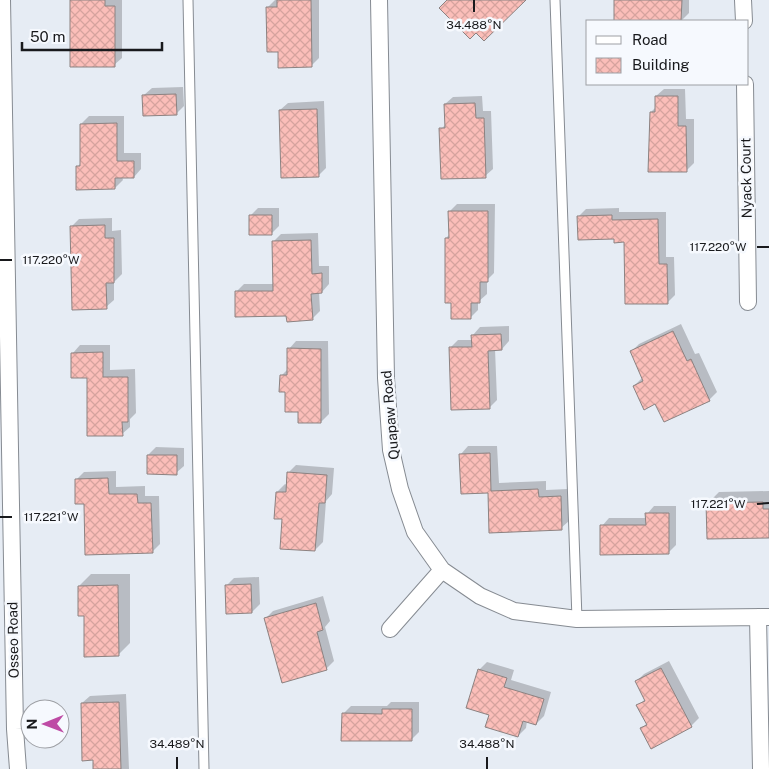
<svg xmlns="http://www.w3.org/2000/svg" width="769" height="769" font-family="'Public Sans',sans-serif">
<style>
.shadow{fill:#0003}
.building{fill:url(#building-cross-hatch);stroke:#8c8281}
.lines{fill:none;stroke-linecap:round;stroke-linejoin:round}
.service-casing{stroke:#868b92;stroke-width:11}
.minor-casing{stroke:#868b92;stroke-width:18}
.service{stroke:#fff;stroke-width:9}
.minor{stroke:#fff;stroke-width:16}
.ticks{fill:none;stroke:#18191c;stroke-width:2}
.labels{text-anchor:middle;stroke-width:5;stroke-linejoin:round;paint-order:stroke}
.street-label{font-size:14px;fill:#18191c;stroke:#f6f9fe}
.ticks-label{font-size:12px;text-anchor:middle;fill:#18191c;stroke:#f6f9fe;stroke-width:5;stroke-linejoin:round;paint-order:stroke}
</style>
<defs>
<pattern id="building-cross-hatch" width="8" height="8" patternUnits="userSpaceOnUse" patternTransform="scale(1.25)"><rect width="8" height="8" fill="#fbbeb9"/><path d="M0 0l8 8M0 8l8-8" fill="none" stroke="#d6a39e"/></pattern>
</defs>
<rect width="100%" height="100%" fill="#e6ecf4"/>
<path class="shadow" d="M71,0H122V58L114,65Z
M275,0H319V58L311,66L279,50L267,8Z
M615,0H689V13L681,21H615Z
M183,87L184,106L176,114L144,95L152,88Z
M664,89H685L686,119H694V163L686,171L651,112L656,107V96Z
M482,96L483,111H491L493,169L485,176L441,129L446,124L445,104L453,97Z
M324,101L326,168L318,176L280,110L288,103Z
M89,116H124V153H141V169L134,177H122L123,180L115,188L77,167L82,162L81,124Z
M457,204H495L494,273L487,280V294L478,302V310L470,318L446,238L450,234L449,212Z
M258,208H279V226L271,234L250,216Z
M619,208V212H666V257H674L675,295L667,303L625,241L578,217L586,209Z
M112,218V231L121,230L122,274L114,282V300L106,307L72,226L79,219Z
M318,233L319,266H329V284L322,292H319L320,311L312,319L288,315L236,292L244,284H274L273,242L281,234Z
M681,324L695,354L699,353L717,392L709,400L656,403L634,386L642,378L631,352L639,344Z
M509,326V341L502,349H495L497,400L489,408L450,348L458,340H473V335L480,327Z
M296,341H328L329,414L321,422L299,411L286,391L281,376L289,368V349Z
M80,345H110V370L135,369L136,413L130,419V427L122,434L73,353Z
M468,446H497L499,483L546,481V490L568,489L569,521L561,528L489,492L461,454Z
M156,447L184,448V466L176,473L148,455Z
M296,465L334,468L332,494L326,501L323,542L315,550L283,518L277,492L285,484L287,485L288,473Z
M116,471V487L145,486V496H159L160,544L152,552L85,503L76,480L84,472Z
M769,491V537L707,504L719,492Z
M654,506H676V545L668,553L602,526L609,518H647V514Z
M91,574H130V643L118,655L86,614L79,586Z
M259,577L260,604L252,612L226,586L234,578Z
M323,596L330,621L325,627L334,661L326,669L266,618L273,611Z
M669,661L699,718L691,726L652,747L642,728L647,723L638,706L645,699L636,682L644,674Z
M487,662L514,670L511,680L551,692L544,716L536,724L527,721L526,728L518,736L479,670Z
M126,694L129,769H94V759L82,703L90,696Z
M391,702H419V732L411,740L343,714L351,706H387Z"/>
<path class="building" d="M70,0H105V6H115V67H70Z
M277,0H311L312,67L278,68V52H267L266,7H277Z
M447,0H526L484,41L476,33L470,39L439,8Z
M614,0H682L681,21H614Z
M176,94L177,115L143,116L142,95Z
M655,96H678V126H686L687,172H648L650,112H655Z
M475,103L476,118H484L486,178L441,179L439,128H445L444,104Z
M317,109L319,177L281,178L279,110Z
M117,123V161H134V178H115V189L76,190V166H80V124Z
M448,211H488V282H480V303H471V319H451V303H445V238H449Z
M249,215H272V235H249Z
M612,215V220L658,219L659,264H667L668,304H625L624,242L614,243V239L578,240L577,216Z
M105,225V238H114V283H106L107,309L72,310L70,226Z
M311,240L312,274L322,273V293L311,294L313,320L287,322L286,316L235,317V291H273L272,241Z
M673,331L687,361L691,359L710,401L664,422L655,404L644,410L633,386L643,381L630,351Z
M501,334L502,350L488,351L490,409L451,410L449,347H472L471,335Z
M287,348L321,349V423H298V412H285V392H279L280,375H287Z
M103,352V377H128V422H122L123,436H87V378H71V353Z
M490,453L491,491L538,489L539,497L561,496L562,530L489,533L488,493L461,494L459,454Z
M147,455H177V475L147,474Z
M287,472L327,475L325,503H319L315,551L280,549L282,519H274L276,492H286Z
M108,478L109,494H137L138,503H151L153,553L85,555L84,504H75V479Z
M763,502V509H769V538L707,539L706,503Z
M645,513H669V554L600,555V525H646Z
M251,584L252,613L226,614L225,585Z
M118,585L119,656L84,657V616H78V586Z
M316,603L323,630L317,632L327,670L282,683L264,618Z
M661,668L692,727L651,749L640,728L647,725L636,705L645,701L635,681Z
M478,669L507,678L504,687L544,699L536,725L523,721L518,737L485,727L489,715L466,708Z
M119,702L121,769H93V760L82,761L81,703Z
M382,709H412V741H341L342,713L382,714Z"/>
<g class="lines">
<defs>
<path id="service" d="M188,0L204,769
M555,0L577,619"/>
<path id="minor" d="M2,0L15,729L18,769
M379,0L386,378L391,450L400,489L415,532L442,570L480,596L514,611L577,619L769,617
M743,0L744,21
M745,84L748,302
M758,617L761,769
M390,629L442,570"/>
</defs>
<use href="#service" class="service-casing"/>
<use href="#minor" class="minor-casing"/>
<use href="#service" class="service"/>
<use href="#minor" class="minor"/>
</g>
<path class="ticks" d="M474,0V12M757,247H769M0,260H12M757,504L769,503M0,517H12M177,757V769M487,757V769"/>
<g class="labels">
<g class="street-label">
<text transform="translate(746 178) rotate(-91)" y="5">Nyack Court</text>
<text transform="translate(390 415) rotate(-95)" y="5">Quapaw Road</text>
<text transform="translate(13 640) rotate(-91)" y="5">Osseo Road</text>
</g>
</g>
<g class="ticks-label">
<text x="474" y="29">34.488°N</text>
<text x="718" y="251">117.220°W</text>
<text x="51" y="264">117.220°W</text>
<text x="718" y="508">117.221°W</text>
<text x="51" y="521">117.221°W</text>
<text x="177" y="748">34.489°N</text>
<text x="487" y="748">34.488°N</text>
</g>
<rect x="586" y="20" width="162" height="65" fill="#f6f9fe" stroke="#9d9fa4"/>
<rect x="596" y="36" width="25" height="8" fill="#ffffff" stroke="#9d9fa4"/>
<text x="632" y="45" font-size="15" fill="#18191c">Road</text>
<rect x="596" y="58" width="25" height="15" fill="url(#building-cross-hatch)" stroke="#9d9fa4"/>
<text x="632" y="70" font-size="15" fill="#18191c">Building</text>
<g transform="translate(45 724) rotate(269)"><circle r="24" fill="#f6f9fe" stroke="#9d9fa4"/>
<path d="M0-4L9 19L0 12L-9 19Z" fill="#be4ba5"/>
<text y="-8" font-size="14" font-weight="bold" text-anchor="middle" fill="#18191c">N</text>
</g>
<path d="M22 42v8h140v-8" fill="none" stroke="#18191c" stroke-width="2.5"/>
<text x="30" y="42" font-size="15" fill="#18191c" stroke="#f6f9fe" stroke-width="4" paint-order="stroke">50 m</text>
</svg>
